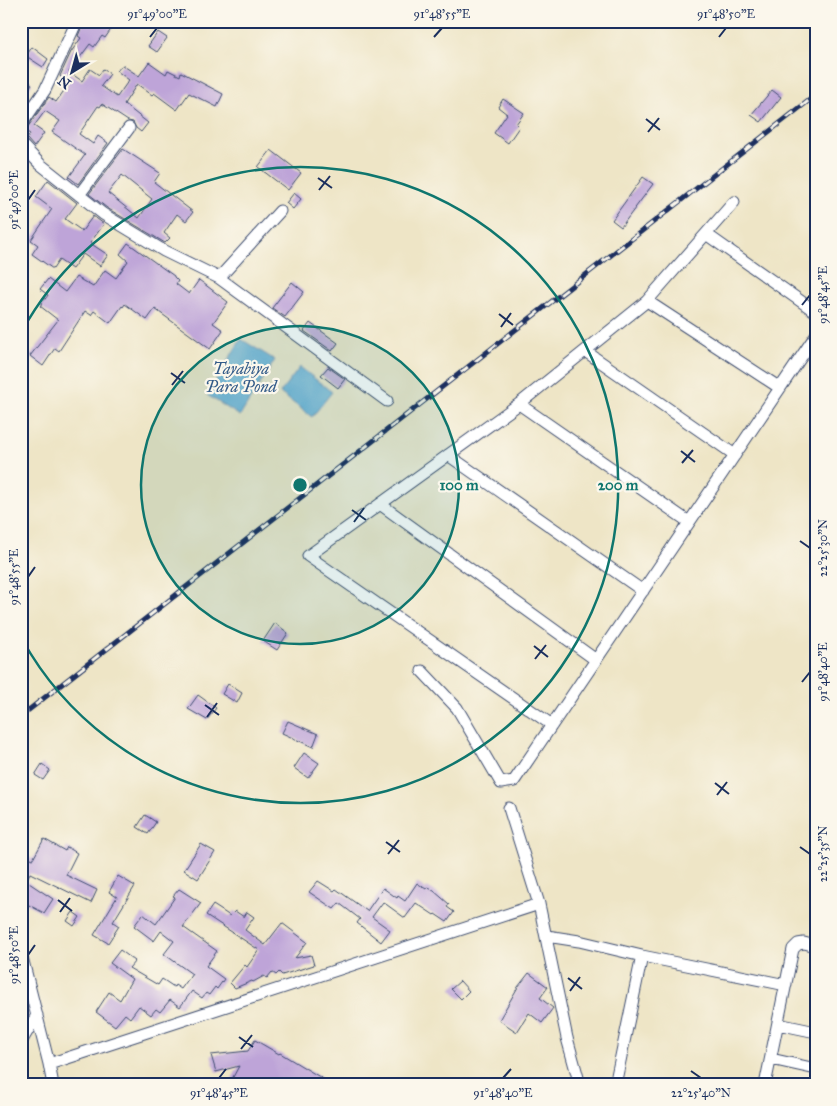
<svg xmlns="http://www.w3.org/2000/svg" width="837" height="1106" font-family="'IM FELL Great Primer',serif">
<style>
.water{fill:#5facd8;stroke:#3d6e9b}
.building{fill:#bea4d8;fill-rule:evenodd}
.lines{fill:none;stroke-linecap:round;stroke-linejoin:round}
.minor-casing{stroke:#3b4a6e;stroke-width:13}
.minor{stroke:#fff;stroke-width:11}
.rail-casing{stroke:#1b2f5e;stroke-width:5}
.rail{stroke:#fbf7ec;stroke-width:3;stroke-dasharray:9;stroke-linecap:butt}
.ticks{fill:none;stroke:#1b2f5e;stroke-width:2}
.ring{fill:none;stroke:#0f766e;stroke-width:2.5}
.labels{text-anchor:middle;stroke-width:4.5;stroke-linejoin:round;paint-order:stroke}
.water-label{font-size:16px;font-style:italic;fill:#335b89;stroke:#fbf7ec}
.centre{fill:#0f766e;stroke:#fbf7ec;stroke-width:2.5}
.ring-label{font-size:15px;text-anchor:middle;font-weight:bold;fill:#0f766e;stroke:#fbf7ec;stroke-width:4.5;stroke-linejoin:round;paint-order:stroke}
.neatline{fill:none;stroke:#1b2f5e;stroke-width:2}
.ticks-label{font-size:12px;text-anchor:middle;fill:#1b2f5e}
</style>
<rect width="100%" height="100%" fill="#fbf7ec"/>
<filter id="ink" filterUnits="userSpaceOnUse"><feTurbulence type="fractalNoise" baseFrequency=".02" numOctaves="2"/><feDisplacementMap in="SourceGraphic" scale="10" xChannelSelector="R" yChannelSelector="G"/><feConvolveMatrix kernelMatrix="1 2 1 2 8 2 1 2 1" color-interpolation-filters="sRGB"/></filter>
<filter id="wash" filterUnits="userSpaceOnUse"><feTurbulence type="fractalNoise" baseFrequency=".0096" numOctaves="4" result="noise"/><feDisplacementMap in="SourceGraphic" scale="20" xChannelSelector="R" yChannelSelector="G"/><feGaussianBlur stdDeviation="1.12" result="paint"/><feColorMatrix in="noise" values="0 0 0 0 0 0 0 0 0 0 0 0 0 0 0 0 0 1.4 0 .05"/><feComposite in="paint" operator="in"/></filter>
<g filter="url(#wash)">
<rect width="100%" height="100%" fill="#eee5c6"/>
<path class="water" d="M241,339L275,360L240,416L207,395Z
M300,367L332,392L312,417L280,393Z"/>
<g id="blocks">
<path class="building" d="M84,21H113L109,27L112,28L105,38L102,36L94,47L90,44L69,72L82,81L90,69L99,75L103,69L110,74L101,86L117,97L129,80L117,71L122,65L139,76L149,62L166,74L168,70L180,76L181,72L223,94L217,107L189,93L177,110L154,93L152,95L137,84L124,104L148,123L141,132L136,128L133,122L128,121L102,104L100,107L98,106L79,134L93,144L98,136L108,143L78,184L69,177L85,155L52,132L60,121L45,111L34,126L44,133L34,147L27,139L30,134L25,131L49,97L56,102L68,85L60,76L71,52L81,38L78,36Z
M158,32L167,38L157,52L148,46Z
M32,47L48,59L43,67L26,56Z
M21,75L32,84L21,99Z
M772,90L781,97L761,122L751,115Z
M503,99L524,113L516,124L519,127L508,143L494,133L507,114L498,107Z
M123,149L160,173L154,182L193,212L186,221L177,214L164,233L170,238L165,243L107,208L89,194ZM122,175L152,199L139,218L108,193Z
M271,150L301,173L288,190L258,167Z
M643,177L653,184L621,227L612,220Z
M48,180L77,203L65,219L82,231L93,216L104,224L90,243L108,255L100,266L83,254L72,269L59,260L53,269L32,254L38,245L31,240L52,209L36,197Z
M294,193L301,199L293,209L286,203Z
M128,243L174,276V277L178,281L176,284L189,294L199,280L228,302L213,323L223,330L210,349L155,309L147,320L125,304L123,307L122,306L110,323L94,311L91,315L85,311L59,351L55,348L43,366L30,356L58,320L40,306L48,295L40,289L48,279L65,292L76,277L93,287L105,270L116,278L128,261L120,254Z
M292,282L304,292L285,317L272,308Z
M310,323L338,343L332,351L304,331Z
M328,367L345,379L338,388L321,375Z
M275,623L288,633L277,650L263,641Z
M228,684L242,693L237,703L222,694Z
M198,695L216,708L207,720L188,709Z
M288,721L318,734L313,747L282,733Z
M304,753L319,763L308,778L294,768Z
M42,764L50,770L43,780L35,775Z
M145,815L156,822L148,834L137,827Z
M44,839L65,851L67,847L77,853L66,875L97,890L91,903L30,873L26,881L53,899L44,913L21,901V853L33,859Z
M201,844L215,852L198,879L184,870Z
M118,876L135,886L113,922L119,926L108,943L94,935L117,897L109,892Z
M318,881L334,891L336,889L367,911L383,888L397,898L398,896L405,901L417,883L426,889L427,887L434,891L449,904L447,907L454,912L447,922L435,914L434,915L416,903L405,918L383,902L372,917L390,930L381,942L357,923L360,919L339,903L334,909L309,892Z
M179,889L201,903L183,927L217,951L206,966L224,979L217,989L215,987L209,995L206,993L202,998L192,991L180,1007L170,1000L160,1012L156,1009L151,1015L139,1006L130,1018L125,1014L115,1026L96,1012L109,992L120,1000L132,979L110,963L120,950L135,961L129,968L158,985L162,979L174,987L175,985L181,989L192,974L164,954L174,941L161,931L154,941L134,926L143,914L156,924L175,897L173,896Z
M213,905L230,916L235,911L244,917L247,912L254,917L245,930L265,945L282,923L307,942L295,958L311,955L314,965L282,975L279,972L276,975L272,972L267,978L264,976L253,982L252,981L235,988L230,983L245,965L247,967L259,950L206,915Z
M73,912L80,917L74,926L67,921Z
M529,973L548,987L540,998L553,1008L542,1023L529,1013L517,1032L499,1020L518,987Z
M460,981L469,991L461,999L451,989Z
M255,1040L279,1054L280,1053L333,1085H279L266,1078L262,1085H242L232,1079L239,1066L216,1072L211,1055L248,1051Z"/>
</g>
</g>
<g filter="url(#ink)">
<use href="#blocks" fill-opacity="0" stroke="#3b4a6e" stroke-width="1"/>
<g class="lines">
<defs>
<path id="minor" d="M21,125L45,90L77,21
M21,144L40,164L103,214L164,251L219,278L387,401
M79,195L129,128
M706,234L816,312
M219,278L280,211
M647,301L780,388
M585,351L735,455
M519,404L689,522
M448,455L643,591
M380,504L596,660
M422,671L457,708L501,783L514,781L816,335
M552,725L308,556L519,404L647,301L734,202
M539,904L567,1038L580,1085
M547,936L579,941L642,956L786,985
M21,953L49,1064
M778,1024L816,1032
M21,1042L37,1015
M771,1059L816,1069
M53,1085L49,1064L539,904L509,808
M615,1085L642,956
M765,1085L793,949L798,944L804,943L816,946"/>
</defs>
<use href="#minor" class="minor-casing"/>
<use href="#minor" class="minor"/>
<defs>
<path id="rail" d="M21,716L816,95"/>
</defs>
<use href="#rail" class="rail-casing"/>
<use href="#rail" class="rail"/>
</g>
</g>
<path class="ticks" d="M150,37L157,28M434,37L442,28M719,37L726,28M646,119L660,130M648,132L659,118M318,178L332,188M319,190L330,176M28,200L35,190M802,305L810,295M499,314L513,325M501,327L511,313M171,373L185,383M172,385L183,371M681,451L695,462M682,463L693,450M352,510L366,520M354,522L364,508M800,541L810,548M28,577L35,567M534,646L548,657M535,659L546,645M802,682L810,672M205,705L219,715M207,717L217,703M715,783L729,794M717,795L727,782M386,842L400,852M800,847L810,854M388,854L399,840M58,900L72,911M60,912L70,898M28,955L35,945M568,978L582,989M570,991L580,977M239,1037L253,1047M241,1049L252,1035M691,1071L701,1078M219,1078L226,1069M503,1078L511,1069"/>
<circle cx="300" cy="485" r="159" fill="#0f766e" fill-opacity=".12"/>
<g class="ring">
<circle cx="300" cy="485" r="159"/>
<path d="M22 331A318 318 0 1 1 22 639"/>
</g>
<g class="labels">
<g class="water-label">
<text x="241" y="374">Tayabiya<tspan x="241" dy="18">Para Pond</tspan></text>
</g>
</g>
<circle cx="300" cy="485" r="8" class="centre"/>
<g class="ring-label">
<text x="459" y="490">100 m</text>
<text x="618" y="490">200 m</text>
</g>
<rect width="837" height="1106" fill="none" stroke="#fbf7ec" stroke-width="55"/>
<g transform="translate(72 72) rotate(217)" stroke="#fbf7ec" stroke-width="4" paint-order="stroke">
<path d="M0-4L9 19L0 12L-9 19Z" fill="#1b2f5e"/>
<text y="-8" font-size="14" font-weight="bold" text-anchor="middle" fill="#1b2f5e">N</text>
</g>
<rect x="28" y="28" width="782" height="1050" class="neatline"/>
<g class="ticks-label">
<text x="157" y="18">91°49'00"E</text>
<text x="442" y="18">91°48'55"E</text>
<text x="726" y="18">91°48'50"E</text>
<text transform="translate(14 200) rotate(-90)" y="4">91°49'00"E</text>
<text transform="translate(823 295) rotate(-90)" y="4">91°48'45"E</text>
<text transform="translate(823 548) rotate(-90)" y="4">22°25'30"N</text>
<text transform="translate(14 577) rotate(-90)" y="4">91°48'55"E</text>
<text transform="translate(823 672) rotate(-90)" y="4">91°48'40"E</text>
<text transform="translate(823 854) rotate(-90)" y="4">22°25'35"N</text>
<text transform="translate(14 955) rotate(-90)" y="4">91°48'50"E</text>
<text x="219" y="1097">91°48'45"E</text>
<text x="503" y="1097">91°48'40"E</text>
<text x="701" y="1097">22°25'40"N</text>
</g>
</svg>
